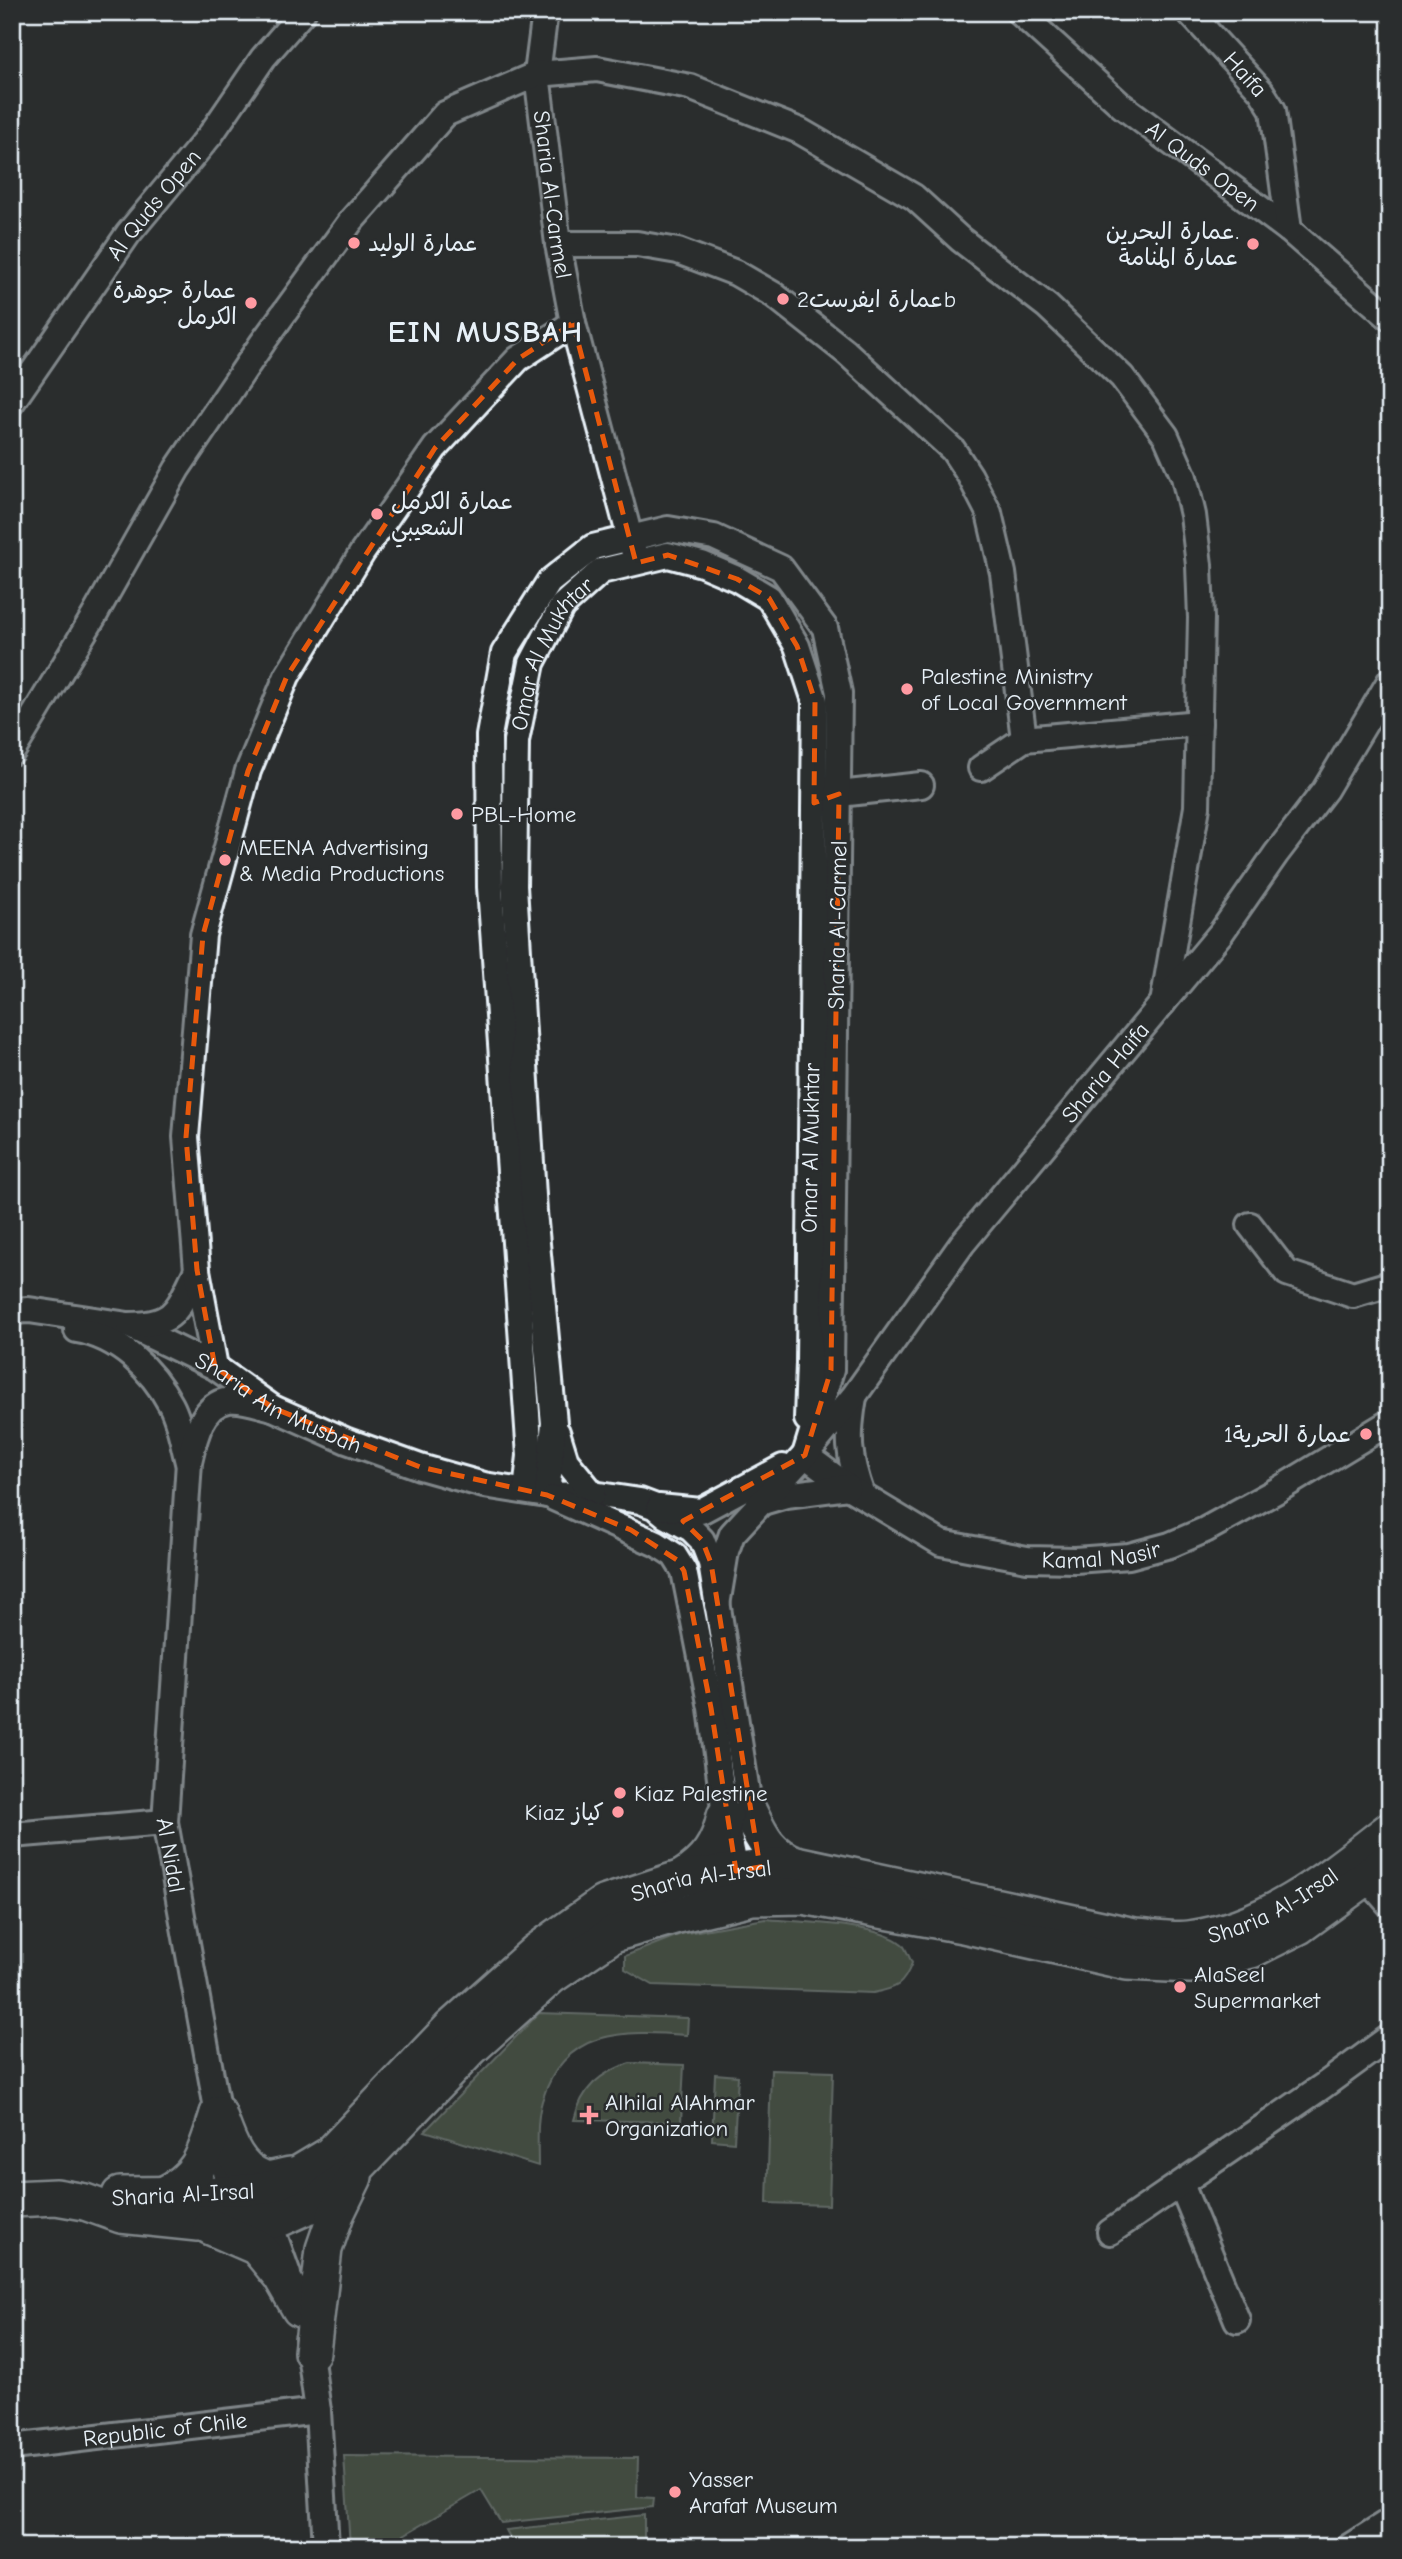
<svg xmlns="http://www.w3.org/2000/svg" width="1402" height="2559" font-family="'Comic Neue','Playpen Sans Arabic',sans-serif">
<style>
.green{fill:#607058;stroke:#a4b0a8;stroke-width:2}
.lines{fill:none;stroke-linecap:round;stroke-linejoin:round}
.minor-casing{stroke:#e8f1f8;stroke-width:30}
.secondary-casing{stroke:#e8f1f8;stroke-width:40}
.minor{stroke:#2a2d2e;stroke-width:24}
.secondary{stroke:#2a2d2e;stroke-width:35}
.marked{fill:none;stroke:#e8590c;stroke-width:5;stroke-dasharray:14 9;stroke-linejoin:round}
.poi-dot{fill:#ff9aa2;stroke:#2a2d2e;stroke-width:2.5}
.labels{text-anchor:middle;stroke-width:5;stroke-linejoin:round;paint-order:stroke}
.street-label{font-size:23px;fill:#e8f1f8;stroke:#2a2d2e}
.poi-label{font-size:23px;fill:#e8f1f8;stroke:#2a2d2e;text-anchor:start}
.district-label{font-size:30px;font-weight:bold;letter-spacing:2px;fill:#e8f1f8;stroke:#2a2d2e}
</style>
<rect width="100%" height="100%" fill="#2a2d2e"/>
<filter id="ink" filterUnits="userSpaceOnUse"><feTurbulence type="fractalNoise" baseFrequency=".0143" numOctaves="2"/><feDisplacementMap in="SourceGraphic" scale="14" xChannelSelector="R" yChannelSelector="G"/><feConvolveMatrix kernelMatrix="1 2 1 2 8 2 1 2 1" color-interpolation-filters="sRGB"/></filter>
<g filter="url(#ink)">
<path class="green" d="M765,1919C798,1922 877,1923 902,1944C906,1948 909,1957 912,1963C903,1986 897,1988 873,1993L653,1985L625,1969V1956L681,1934Z
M539,2013L688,2018L687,2035C624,2030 564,2028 542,2101C536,2121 538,2145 538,2166L425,2131Z
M630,2063L684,2065L681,2122L574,2120C582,2088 599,2073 630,2063Z
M771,2070L833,2072L829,2205L767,2203Z
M715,2074L738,2076L734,2142L712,2140Z
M344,2456L638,2458L637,2497L654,2498L653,2507L501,2523L481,2490L390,2543L391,2547H350Z
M644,2515V2547H515L506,2530Z"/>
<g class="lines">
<defs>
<g id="minor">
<path id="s1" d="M545,12L537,74L558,244L573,323L634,553"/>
<path id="s2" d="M1019,12L1121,105L1289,230L1390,318"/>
<path id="s3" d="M1189,12L1261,91L1273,110L1289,230"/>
<path d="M558,244H637L678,251L736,273L774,295L846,352L953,450L970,476L989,513L1003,573L1024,739"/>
<path id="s4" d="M12,402L128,234L211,134L263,58L303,12"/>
<path d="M12,752L94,616L177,469L263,342L351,221L445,114L537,74L597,69L690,87L800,131L914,197L960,239L1047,306L1122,377L1166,436L1184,477L1193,515L1199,565L1201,618L1197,807L1163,1003"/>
<path d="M981,768L1024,739L1199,723"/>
<path d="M824,799L839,794L921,785"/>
<path d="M1250,1225L1287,1273L1353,1295L1390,1284"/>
<path id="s5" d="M12,1311L29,1310L128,1325L215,1367L273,1408L347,1441L420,1467L484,1485L547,1495L593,1494L640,1501L656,1507L667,1516L691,1529L702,1540L711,1563L753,1830"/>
<path d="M129,1325C177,1325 177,1309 197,1270"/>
<path d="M77,1330C118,1337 152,1369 171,1405C180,1422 183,1444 188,1462"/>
<path d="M215,1367L197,1270L186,1137L203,935L248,771L287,676L362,553L435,448L518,359L573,323"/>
<path d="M854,1397C847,1438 848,1456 862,1495"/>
<path id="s6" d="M273,1408C260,1405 242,1398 229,1400C201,1404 194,1440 189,1462L165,1822L218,2114L229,2194L269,2221L288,2274"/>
<path d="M557,1432L566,1461L593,1494"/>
<path id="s7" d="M805,1455L848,1487L941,1543L1027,1559L1075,1560L1129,1556L1170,1545L1205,1530L1276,1491L1390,1422"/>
<path d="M526,1491L530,1456L490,887L489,736L504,653L549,582L593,547L668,529L714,537L781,568L825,628L839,693L831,1370L805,1455"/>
<path id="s8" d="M547,1495L554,1423L534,1212L514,886L516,741L532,663L562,606L601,571L668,555L702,564L737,579L769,598L797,646L815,701L809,1363L807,1419"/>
<path d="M554,1498L657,1544L674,1555L684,1571L711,1708L725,1816L739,1886"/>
<path d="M759,1503L786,1495L848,1487"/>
<path d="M659,1507L701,1511L783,1467"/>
<path id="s9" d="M717,1605L726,1551L732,1534L805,1455L854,1396L962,1244L1221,933L1276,854L1325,790L1390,681"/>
<path d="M12,1835L165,1822"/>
<path d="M1356,1866L1390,1905"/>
<path d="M1181,2184L1237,2320"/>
<path d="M1110,2232L1323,2086L1390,2037"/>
<path d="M308,2339L318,2411L326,2547"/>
<path id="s10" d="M12,2447L318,2411"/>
<path d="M1349,2547L1390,2521"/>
</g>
<g id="secondary">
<path d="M750,1814C761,1837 770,1856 796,1864"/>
<path d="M682,1878C707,1862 719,1845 725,1816"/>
<path d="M218,2114C227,2138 235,2168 262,2178C270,2181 281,2177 290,2175"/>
<path id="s11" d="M120,2195L229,2194L275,2188L330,2155L450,2029L536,1952L603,1904L682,1878L796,1864L1135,1936C1152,1937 1172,1941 1189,1939C1267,1929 1330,1877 1390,1830"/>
<path d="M163,2195C202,2176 205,2153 218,2114"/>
<path d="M12,2199L56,2197L85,2202L121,2215L198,2223L269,2221L281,2218L319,2201L349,2175L471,2048L551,1976L613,1934L681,1914L752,1897L803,1896L963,1925L1127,1962L1190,1965L1251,1950L1299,1926L1390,1860"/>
<path d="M211,2227L257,2247L281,2276L300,2309"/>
<path d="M312,2352L324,2249L336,2214L354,2177"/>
</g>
</defs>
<use href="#minor" class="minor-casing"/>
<use href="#secondary" class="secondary-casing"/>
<use href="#minor" class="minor"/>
<use href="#secondary" class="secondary"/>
</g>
</g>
<path d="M0 0H1402V2559H0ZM573,323L636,563L668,555L737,579L769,598L797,646L815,701L814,803L839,794L831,1370L805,1455L683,1521L702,1540L711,1563L760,1867L736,1871L711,1708L684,1571L677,1560L631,1530L547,1495L420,1467L273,1408L215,1367L197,1270L186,1137L203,935L248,771L287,676L435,448L518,359Z" fill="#2a2d2e" fill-opacity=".55" fill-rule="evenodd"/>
<path class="marked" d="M573,323L636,563L668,555L737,579L769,598L797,646L815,701L814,803L839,794L831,1370L805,1455L683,1521L702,1540L711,1563L760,1867L736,1871L711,1708L684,1571L677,1560L631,1530L547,1495L420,1467L273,1408L215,1367L197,1270L186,1137L203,935L248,771L287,676L435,448L518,359Z"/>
<g class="poi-dot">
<circle cx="354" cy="243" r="7"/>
<circle cx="1253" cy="244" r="7"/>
<circle cx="783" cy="299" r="7"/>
<circle cx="251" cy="303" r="7"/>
<circle cx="377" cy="514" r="7"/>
<circle cx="907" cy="689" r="7"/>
<circle cx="457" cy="814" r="7"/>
<circle cx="225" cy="860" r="7"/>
<circle cx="1366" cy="1434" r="7"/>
<circle cx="620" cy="1793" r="7"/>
<circle cx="618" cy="1812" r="7"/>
<circle cx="1180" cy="1987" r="7"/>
<path d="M585.5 2104.5h7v7h7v7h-7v7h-7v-7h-7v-7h7z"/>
<circle cx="675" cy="2492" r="7"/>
</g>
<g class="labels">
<g class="street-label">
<text dy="8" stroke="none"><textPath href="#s3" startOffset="84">Haifa</textPath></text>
<text dy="8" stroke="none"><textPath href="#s2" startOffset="240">Al Quds Open</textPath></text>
<text dy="8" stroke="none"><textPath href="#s1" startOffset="184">Sharia Al-Carmel</textPath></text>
<text dy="8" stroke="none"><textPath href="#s4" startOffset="243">Al Quds Open</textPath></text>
<text dy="8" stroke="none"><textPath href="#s8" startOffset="852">Omar Al Mukhtar</textPath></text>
<text transform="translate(837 925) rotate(-89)" y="8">Sharia Al-Carmel</text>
<text dy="8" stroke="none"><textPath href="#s9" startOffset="667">Sharia Haifa</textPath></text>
<text transform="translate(810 1148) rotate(-89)" y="8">Omar Al Mukhtar</text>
<text dy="8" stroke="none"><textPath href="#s5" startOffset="287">Sharia Ain Musbah</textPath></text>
<text dy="8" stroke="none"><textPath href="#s7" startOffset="324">Kamal Nasir</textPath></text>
<text dy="8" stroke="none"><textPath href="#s6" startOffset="518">Al Nidal</textPath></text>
<text dy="8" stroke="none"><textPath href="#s11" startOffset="693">Sharia Al-Irsal</textPath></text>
<text dy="8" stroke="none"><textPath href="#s11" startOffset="1281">Sharia Al-Irsal</textPath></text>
<text transform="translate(183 2194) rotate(-3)" y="8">Sharia Al-Irsal</text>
<text dy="8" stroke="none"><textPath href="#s10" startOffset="154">Republic of Chile</textPath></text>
</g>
<g class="poi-label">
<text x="1239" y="239" text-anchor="end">عمارة البحرين.<tspan x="1239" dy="26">عمارة المنامة</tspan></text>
<text x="368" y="251">عمارة الوليد</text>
<text x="237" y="298" text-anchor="end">عمارة جوهرة<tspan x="237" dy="26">الكرمل</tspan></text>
<text x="797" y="307">عمارة ايفرست2b</text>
<text x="391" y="509">عمارة الكرمل<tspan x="391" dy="26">الشعيبي</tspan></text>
<text x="921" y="684">Palestine Ministry<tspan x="921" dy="26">of Local Government</tspan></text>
<text x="471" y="822">PBL-Home</text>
<text x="239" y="855">MEENA Advertising<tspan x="239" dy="26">&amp; Media Productions</tspan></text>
<text x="1352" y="1442" text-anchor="end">عمارة الحرية1</text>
<text x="634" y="1801">Kiaz Palestine</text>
<text x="604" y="1820" text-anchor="end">Kiaz كياز</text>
<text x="1194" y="1982">AlaSeel<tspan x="1194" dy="26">Supermarket</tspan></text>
<text x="605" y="2110">Alhilal AlAhmar<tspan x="605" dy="26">Organization</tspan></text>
<text x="689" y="2487">Yasser<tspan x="689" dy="26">Arafat Museum</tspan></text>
</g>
<g class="district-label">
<text x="486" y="342">EIN MUSBAH</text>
</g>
</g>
<rect width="1402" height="2559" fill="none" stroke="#2a2d2e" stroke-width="42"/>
<rect x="21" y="21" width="1360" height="2517" fill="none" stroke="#e8f1f8" stroke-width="2.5" filter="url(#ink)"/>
</svg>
